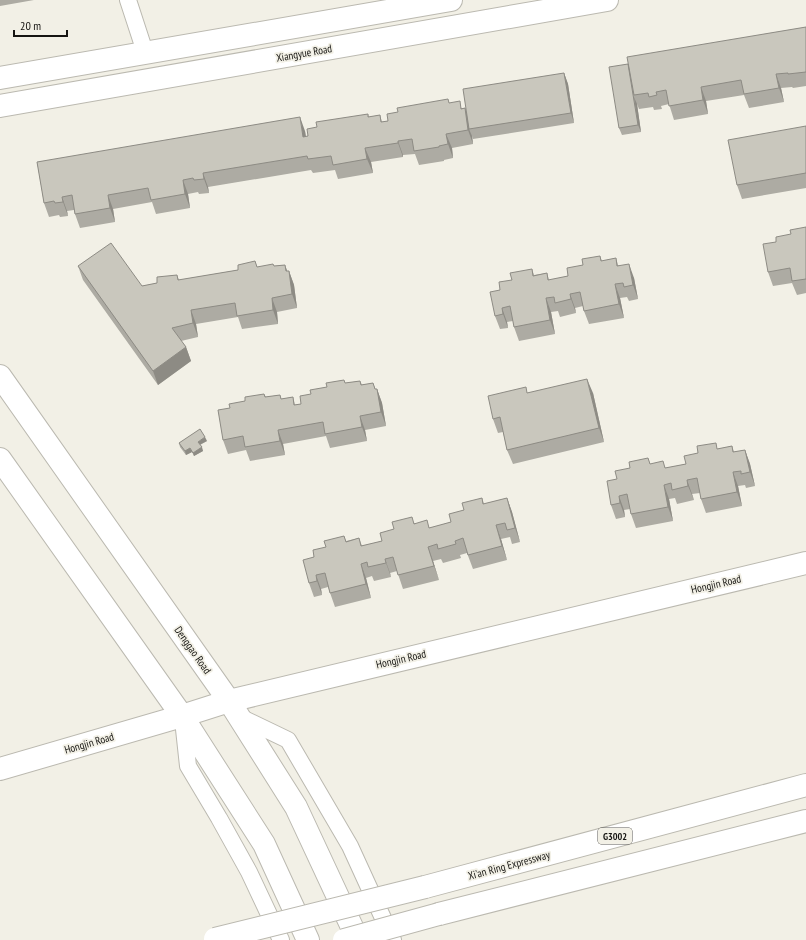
<svg xmlns="http://www.w3.org/2000/svg" width="806" height="940" font-family="'PT Sans Narrow',sans-serif">
<style>
.lines{fill:none;stroke-linecap:round;stroke-linejoin:round}
.street-casing{stroke:#bbb9b0;stroke-width:18}
.secondary-casing{stroke:#bbb9b0;stroke-width:24}
.primary-casing{stroke:#bbb9b0;stroke-width:24}
.highway-casing{stroke:#bbb9b0;stroke-width:24}
.street{stroke:#fff;stroke-width:16}
.secondary{stroke:#fff;stroke-width:22}
.primary{stroke:#fff;stroke-width:22}
.highway{stroke:#fff;stroke-width:22}
.highway-bridge-casing{stroke:#bbb9b0;stroke-width:24;stroke-linecap:butt}
.highway-bridge{stroke:#fff;stroke-width:22}
.wall{fill:#adaba3}
.shaded-wall{fill:#8d8b84}
.building{fill:#c9c7bd;stroke:#8d8b84}
.labels{text-anchor:middle;stroke-width:3.5;stroke-linejoin:round;paint-order:stroke}
.shield{fill:#f2f0e6;stroke:#585752;stroke-width:1}
.shield-label{font-size:10px;font-weight:bold;fill:#161512}
.street-label{font-size:11px;fill:#161512;stroke:#f2f0e6}
</style>
<rect width="100%" height="100%" fill="#f2f0e6"/>
<g class="lines">
<defs>
<path id="street" d="M128,0L145,52
M240,717L288,740L350,846L393,940
M183,720L188,766L219,818L249,872L281,940"/>
<path id="secondary" d="M0,78L451,0
M0,106L607,0
M0,769L182,716L229,701L806,563"/>
<path id="primary" d="M0,376L229,701L296,807L358,940
M0,459L182,716L264,844L308,940"/>
<path id="highway" d="M425,887L806,785
M439,914L806,821"/>
</defs>
<use href="#street" class="street-casing"/>
<use href="#secondary" class="secondary-casing"/>
<use href="#primary" class="primary-casing"/>
<use href="#highway" class="highway-casing"/>
<use href="#street" class="street"/>
<use href="#secondary" class="secondary"/>
<use href="#primary" class="primary"/>
<use href="#highway" class="highway"/>
<defs>
<path id="highway-bridge" d="M215,939L425,887
M344,940L439,914"/>
</defs>
<use href="#highway-bridge" class="highway-bridge-casing"/>
<use href="#highway-bridge" class="highway-bridge"/>
</g>
<path class="wall" d="M0,0H34L0,6Z
M806,27V86L793,88L792,87L781,88L784,102L749,108L744,95L706,101L708,114L674,120L669,104L661,106L662,109L654,110L653,107L639,109L637,104L641,132L622,135L619,128L628,64Z
M564,73L568,84L574,123L473,139L472,136L473,144L452,148L453,158L444,160V161L419,165L415,154L403,155V157L371,162L373,173L338,179L335,170L313,173L311,170L208,187L209,193L199,194L198,192L188,194L190,208L156,214L152,202L113,209L115,222L80,228L75,214L74,210L67,211L68,216L60,217L59,215L49,217L44,203L37,162L305,131L306,137L308,136L317,127L368,114L369,117L380,115L382,122L388,121L449,103L462,108H465L467,114Z
M806,126V188L742,199L737,185Z
M806,227V293L797,295L792,283L773,286L768,272L776,242Z
M600,256L602,261L616,258L618,265L634,278L638,299L629,301L627,297L620,298L624,318L589,324L584,311L583,306L575,308L576,313L560,317L558,311L551,312L555,334L519,341L514,327L513,321L507,322L508,328L500,329L495,316L500,290L512,280L532,269L534,275L547,273L549,280L568,276L583,265Z
M255,261L257,267L274,266L285,265L287,271H289L294,285L297,308L277,312L278,324L242,329L238,317L196,324L198,337L181,341L186,347L191,361L158,385L83,280L78,266L142,286L157,283L177,275L179,280L238,270Z
M360,381L362,385L373,383L375,389H377L382,403L386,426L365,430L367,441L330,448L326,436L283,444L285,455L250,461L246,450L228,454L223,440L230,408L245,401L264,394L266,397L280,395L281,399L293,397L295,405L301,404L311,394L346,383Z
M528,393H593L604,442L513,464L507,450L503,432L498,433L493,419Z
M207,441L200,445L203,451L194,456L192,452L186,455L180,447L179,443Z
M732,446L734,452L745,450L750,464L755,486L746,488L745,485L738,486L742,506L706,513L701,499L700,493L692,494L694,500L677,504L675,498L669,499L673,521L636,528L631,514L630,509L624,510L625,517L616,519L611,505L617,479L630,468L648,458L650,464L666,468L686,464L698,453Z
M482,498L484,504L507,498L512,512L520,542L512,544L510,537L501,539L507,560L473,569L467,553L460,555L461,558L443,563L441,559L433,561L439,580L403,589L397,571L390,573L391,577L374,581L372,576L366,578L371,598L335,607L328,587L321,589L322,595L314,597L309,583L314,557L326,547L344,536L346,541L359,538L362,546L382,541L414,523L430,528L451,522L464,510Z"/>
<path class="shaded-wall" d="M564,73L568,84L574,123L571,113Z
M776,74L781,88L784,102L779,88Z
M701,87L706,101L708,114L703,100Z
M634,97L637,104L641,132L638,125Z
M465,108L470,122L469,129L472,136L473,144L468,130Z
M300,117L305,131L308,151L303,137Z
M446,134L452,148L453,158L448,144Z
M398,141L403,155V157L398,143Z
M365,148L371,162L373,173L367,159Z
M203,173L208,187L209,193L204,179Z
M183,180L188,194L190,208L185,194Z
M108,195L113,209L115,222L110,208Z
M62,197L67,211L68,216L63,202Z
M629,264L634,278L638,299L633,285Z
M285,265L290,279L289,271L294,285L297,308L292,294Z
M615,284L620,298L624,318L619,304Z
M570,294L575,308L576,313L571,299Z
M272,298L277,312L278,324L273,310Z
M546,298L551,312L555,334L550,320Z
M502,308L507,322L508,328L503,314Z
M191,310L196,324L198,337L193,323Z
M186,347L191,361L158,385L153,371Z
M587,379L593,393L604,442L599,428Z
M373,383L378,397L377,389L382,403L386,426L381,412Z
M360,416L365,430L367,441L362,427Z
M278,430L283,444L285,455L280,441Z
M205,437L207,441L199,445L198,442Z
M202,447L203,451L194,456L193,453Z
M190,448L192,452L186,455L185,451Z
M745,450L750,464L755,486L750,472Z
M733,472L738,486L742,506L737,492Z
M687,480L692,494L694,500L688,486Z
M664,485L669,499L673,521L668,507Z
M619,496L624,510L625,517L620,503Z
M507,498L512,512L520,542L515,528Z
M496,525L501,539L507,560L502,546Z
M428,547L433,561L439,580L434,566Z
M385,559L390,573L391,577L386,563Z
M361,564L366,578L371,598L366,584Z
M316,575L321,589L322,595L317,581Z"/>
<path class="building" d="M806,27V72L788,74V73L776,74L779,88L744,94L741,80L701,87L703,100L669,106L666,90L656,92L657,95L649,97L648,93L634,95L627,57Z
M628,64L638,125L619,128L609,67Z
M564,73L571,113L469,129L463,89Z
M448,99L449,103L460,101L461,109L465,108L468,130L446,134L448,144L439,146V147L414,151L412,139L398,141V143L365,148L367,159L333,165L331,156L308,159L307,156L203,173L204,179L194,180L193,178L183,180L185,194L151,200L148,188L108,195L110,208L75,214L72,195L62,197L63,202L55,203L54,201L44,203L37,162L300,117L303,137L308,136L307,129L317,127L316,122L368,114V117L380,115L381,122L388,121L387,114L398,112L397,108Z
M806,126V173L737,185L728,140Z
M806,227V279L792,281L790,268L768,272L763,244L776,242V237L791,234L790,230Z
M111,243L142,286L157,283V277L177,275L178,280L238,270V265L255,261L257,267L273,264L274,266L285,265L286,271H289L292,294L272,298L273,310L237,316L235,303L191,310L193,323L172,328L186,347L153,371L78,266Z
M600,256L601,261L616,258L617,266L629,264L633,285L624,287L623,283L615,284L619,304L584,311L580,292L570,294L571,299L555,303L554,297L546,298L550,320L514,327L510,306L502,308L503,314L495,316L490,292L500,290L499,282L512,280L510,273L532,269L533,276L547,273L548,280L568,276L567,268L583,265L582,259Z
M587,379L599,428L507,450L500,417L493,419L488,396L526,387L527,393Z
M344,380L345,383L360,381L361,385L373,383L375,389H377L381,412L360,416L362,427L325,434L323,422L278,430L280,441L245,447L243,436L223,440L218,410L230,408L229,404L245,401V397L264,394L265,397L280,395L281,399L293,397L294,405L301,404L300,396L311,394L310,390L327,387L326,383Z
M200,429L205,437L198,442L202,447L193,453L190,448L185,451L179,443Z
M716,443L717,449L732,446L733,452L745,450L750,472L741,474V471L733,472L737,492L701,499L697,478L687,480L688,486L672,490L671,483L664,485L668,507L631,514L627,494L619,496L620,503L611,505L607,481L617,479L615,471L630,468L629,462L648,458L650,464L663,461L665,468L686,464L684,456L698,453L697,446Z
M482,498L483,504L507,498L515,528L507,530L505,523L496,525L502,546L468,555L463,538L455,541L456,544L438,549L437,544L428,547L434,566L398,575L393,557L385,559L386,563L368,567L367,562L361,564L366,584L330,593L325,573L316,575L317,581L309,583L303,560L314,557L313,550L326,547L324,541L344,536L346,542L359,538L361,546L382,541L380,533L394,529L392,522L412,517L414,524L427,520L429,528L451,522L449,514L464,510L462,503Z"/>
<g class="labels">
<rect class="shield" x="598" y="828" width="34" height="16" rx="3"/>
<g class="shield-label">
<text x="615" y="840">G3002</text>
</g>
<g class="street-label">
<text transform="translate(304 53) rotate(-10)" y="4">Xiangyue Road</text>
<text transform="translate(716 584) rotate(-13)" y="4">Hongjin Road</text>
<text transform="translate(193 650) rotate(55)" y="4">Denggao Road</text>
<text transform="translate(401 659) rotate(-13)" y="4">Hongjin Road</text>
<text transform="translate(89 743) rotate(-16)" y="4">Hongjin Road</text>
<text transform="translate(509 865) rotate(-15)" y="4">Xi'an Ring Expressway</text>
</g>
</g>
<path d="M14 30v6h53v-6" fill="none" stroke="#161512" stroke-width="2"/>
<text x="20" y="30" font-size="12" fill="#161512" stroke="#f2f0e6" stroke-width="3" paint-order="stroke">20 m</text>
</svg>
